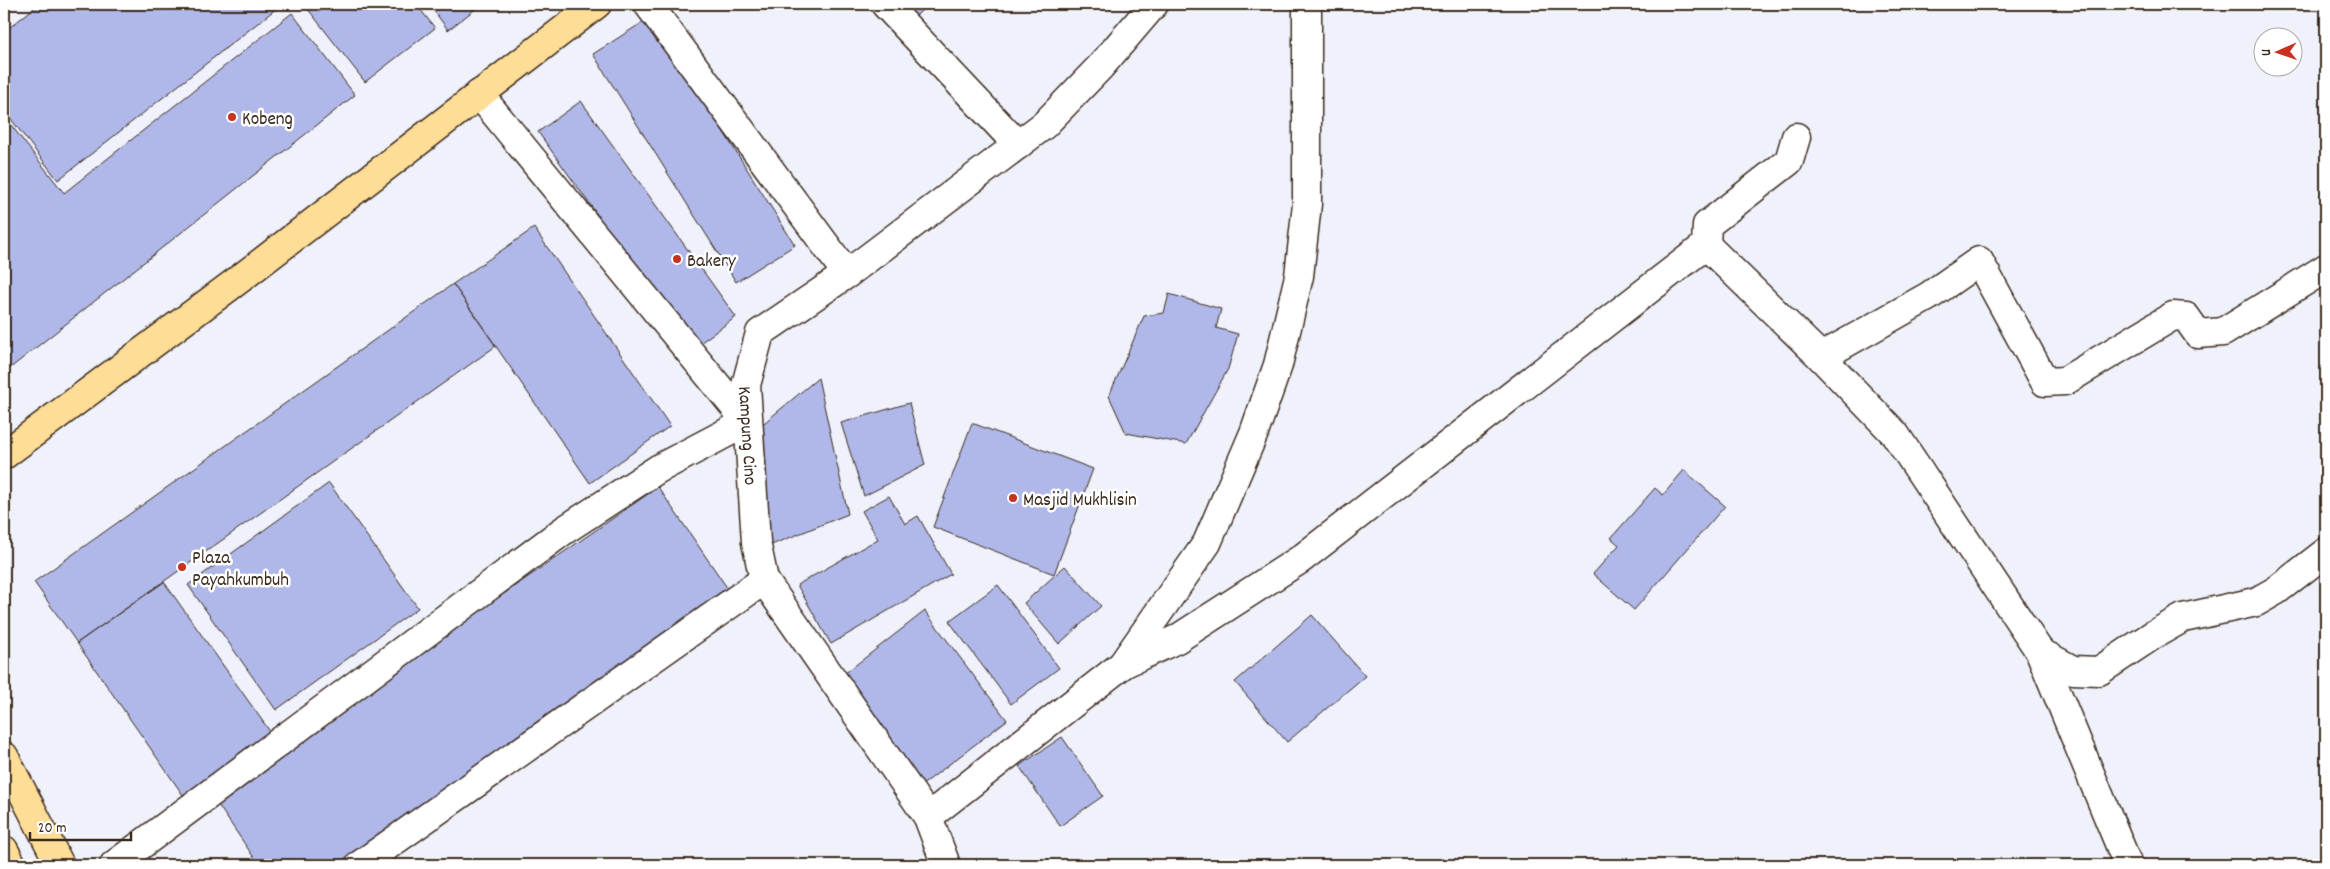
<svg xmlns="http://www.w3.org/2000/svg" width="2330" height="869" font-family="Dekko,sans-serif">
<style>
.building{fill:#b0b8e9;stroke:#3b2a1e}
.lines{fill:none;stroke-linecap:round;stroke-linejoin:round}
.minor-casing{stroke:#3b2a1e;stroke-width:31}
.major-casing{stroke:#3b2a1e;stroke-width:31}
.highway-casing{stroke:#3b2a1e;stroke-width:31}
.minor{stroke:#fff;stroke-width:28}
.major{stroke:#fedd96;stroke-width:28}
.highway{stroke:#fedd96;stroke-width:28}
.poi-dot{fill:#c8321e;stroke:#fff;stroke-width:2}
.labels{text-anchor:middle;stroke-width:5;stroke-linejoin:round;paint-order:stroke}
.poi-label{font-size:19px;fill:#3b2a1e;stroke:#fff;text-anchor:start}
.street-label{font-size:19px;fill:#3b2a1e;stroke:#fff}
</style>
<rect width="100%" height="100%" fill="#eff1fb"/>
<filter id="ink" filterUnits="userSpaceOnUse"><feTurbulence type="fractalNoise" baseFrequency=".02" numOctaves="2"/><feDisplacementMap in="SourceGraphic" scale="10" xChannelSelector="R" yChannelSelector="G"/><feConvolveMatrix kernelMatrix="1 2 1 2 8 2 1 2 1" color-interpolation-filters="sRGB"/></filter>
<g filter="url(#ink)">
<path class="building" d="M39,4H282L58,180L4,110V32Z
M304,4H416L435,28L365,82Z
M429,4H482L448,30Z
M896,4H928L912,20Z
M292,13L355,95L4,373V116L64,193Z
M651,17L795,245L736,282L593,54Z
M581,101L736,317L693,348L538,132Z
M534,228L670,426L590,483L453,284Z
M453,284L496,346L77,643L34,582Z
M1169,294L1221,309L1216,328L1238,334L1228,369L1186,444L1126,433L1109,396L1144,316L1164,313Z
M818,378L848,514L769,546L758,428Z
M909,403L925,465L864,496L841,423Z
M972,423L1093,469L1054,574L933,527Z
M1684,470L1725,506L1634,610L1593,574L1619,545L1611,538L1655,488L1663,495Z
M329,483L418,608L276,710L188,585Z
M658,487L730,592L335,865H259L212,796Z
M889,496L905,524L918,516L951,574L831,644L797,585L878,539L862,511Z
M1065,566L1101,606L1059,644L1024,603Z
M164,582L271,733L183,795L77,643Z
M998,585L1059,668L1011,704L949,621Z
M925,611L1007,720L921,786L839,678Z
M1312,615L1365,676L1287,742L1235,682Z
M1062,737L1103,796L1060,826L1019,766Z"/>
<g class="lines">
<defs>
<g id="minor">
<path id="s1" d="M648,4L847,274L760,333L746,385L756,542L764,580L928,817L946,865"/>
<path d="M885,4L1018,145"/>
<path d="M1706,245L1821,357L1895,434L2040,652L2128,865"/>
<path d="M847,274L1044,125L1101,66L1154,4"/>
<path d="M1821,357L1929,296L1979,261L2045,382L2065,381L2173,316L2186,317L2198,334L2223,332L2326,268"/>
<path d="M2040,652L2073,670L2099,671L2153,635L2183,618L2256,602L2277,590L2326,552"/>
<path d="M1123,664L1177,639L1301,559L1706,245L1707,225L1789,161L1796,137"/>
<path d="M928,817L1122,665L1207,543L1254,433L1278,365L1299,276L1307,204V4"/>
<path d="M114,865L563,531L658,469L747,422L479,94"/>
<path d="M360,865L764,580"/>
</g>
<path id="major" d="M4,455L241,278L597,4"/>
<path id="highway" d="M4,756L60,865
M4,850L12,865"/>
</defs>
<use href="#minor" class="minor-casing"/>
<use href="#major" class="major-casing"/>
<use href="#highway" class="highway-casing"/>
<use href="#minor" class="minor"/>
<use href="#major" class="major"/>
<use href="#highway" class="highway"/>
</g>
</g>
<g class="poi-dot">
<circle cx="232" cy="117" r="5"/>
<circle cx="677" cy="259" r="5"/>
<circle cx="1013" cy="498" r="5"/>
<circle cx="182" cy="567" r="5"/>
</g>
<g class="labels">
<g class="poi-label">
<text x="242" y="124">Kobeng</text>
<text x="687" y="266">Bakery</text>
<text x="1023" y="505">Masjid Mukhlisin</text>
<text x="192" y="563">Plaza<tspan x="192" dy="22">Payahkumbuh</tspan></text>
</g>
<g class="street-label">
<text dy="7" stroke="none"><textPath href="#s1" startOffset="545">Kampung Cino</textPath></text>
</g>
</g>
<rect width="2330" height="869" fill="none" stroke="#fff" stroke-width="20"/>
<rect x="10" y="10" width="2310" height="849" fill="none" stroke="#3b2a1e" stroke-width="2" filter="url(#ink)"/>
<g transform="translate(2278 52) rotate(268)"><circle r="24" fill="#ffffff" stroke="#b1aaa5"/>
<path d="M0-4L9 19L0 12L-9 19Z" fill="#c8321e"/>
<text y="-8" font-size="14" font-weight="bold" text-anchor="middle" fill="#3b2a1e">U</text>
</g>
<path d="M30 832v8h101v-8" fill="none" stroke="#3b2a1e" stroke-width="2.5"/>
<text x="38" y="832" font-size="15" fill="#3b2a1e" stroke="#ffffff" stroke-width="4" paint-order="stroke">20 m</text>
</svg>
